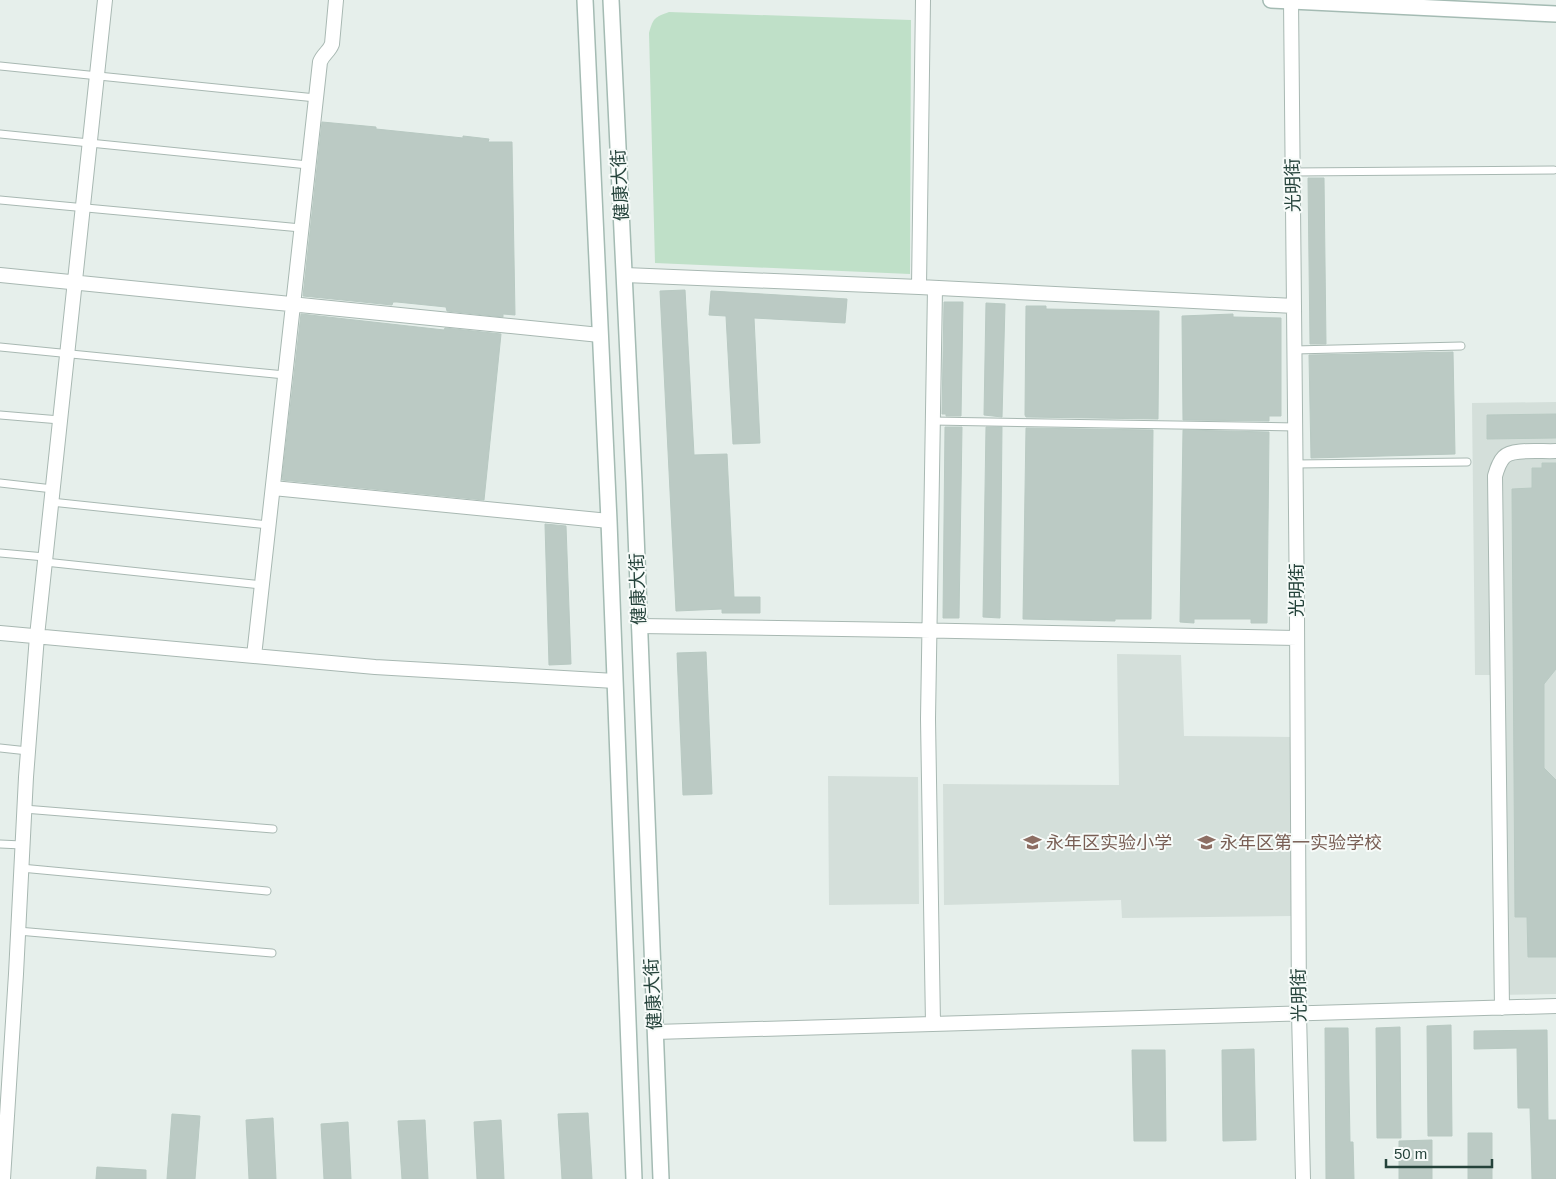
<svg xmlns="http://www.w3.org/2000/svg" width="1556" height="1179" font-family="Helvetica,'Noto Sans SC',sans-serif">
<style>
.built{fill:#d4dfda}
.green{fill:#bfe0c8}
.building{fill:#bbcac4;stroke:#b8c9c2}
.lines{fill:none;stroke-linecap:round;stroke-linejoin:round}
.lane-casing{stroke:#a8b8b2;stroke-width:9}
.street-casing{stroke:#a8b8b2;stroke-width:16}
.secondary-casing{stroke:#a4bbb3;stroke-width:18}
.lane{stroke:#fff;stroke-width:7}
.street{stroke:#fff;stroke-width:14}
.secondary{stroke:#fff;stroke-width:15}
.labels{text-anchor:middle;stroke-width:4;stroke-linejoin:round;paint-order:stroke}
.street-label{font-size:18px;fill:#24423a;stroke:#f7fbf9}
.education-label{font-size:18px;fill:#785e54;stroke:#f7fbf9;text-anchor:start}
</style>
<rect width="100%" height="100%" fill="#e6efeb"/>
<path class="built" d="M1556,402V994L1494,995L1490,675H1475L1472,403Z
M1117,654L1181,655L1184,736L1292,737L1291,916L1122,918L1121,900L944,905L943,784L1119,785Z
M828,776L918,777L919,904L829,905Z"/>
<path class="green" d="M669,12L911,20L910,274L655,263L649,33C653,18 655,17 669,12Z"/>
<path class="building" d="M322,122L376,127V129L463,138V136L489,139L488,142H512L515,315L503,314V317L447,311L446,307L397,302H393L392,305L303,296Z
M1308,178H1324L1326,344H1310Z
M685,290L694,455L727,454L734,597H760V613H722V609L676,611L660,291Z
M711,291L847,299L845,323L754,318L760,443L733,444L726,316L709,315Z
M944,302H963L961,416H946V414H942Z
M986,303L1005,304L1002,417L984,415Z
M1026,306H1046V309L1159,311L1158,419L1026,417L1025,415Z
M301,314L444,330L445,328L501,334L484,500L282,480Z
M1233,314V317L1281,318V416H1269V421L1183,420L1182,316Z
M1453,352L1455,454L1311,458L1309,355Z
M1556,414V438L1487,439V415Z
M945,427H962L959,618H943Z
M986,427H1002L1000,618L983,617Z
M1026,428L1153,430L1151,619H1115V621L1023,619Z
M1183,430L1269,432L1267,623H1251V619H1194V623L1180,622Z
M1542,463H1556V669L1544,684V768L1556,780V957H1528L1527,917H1515L1512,489L1532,488V468H1542Z
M545,524L566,526L571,664L549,665Z
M706,652L712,794L683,795L677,653Z
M1451,1025L1452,1136H1428L1427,1026Z
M1400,1027L1401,1138H1377L1376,1028Z
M1325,1028H1348L1350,1142H1353L1354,1179H1326Z
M1547,1030L1548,1120H1556V1179H1532L1530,1108H1518L1517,1048L1474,1049V1031Z
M1254,1049L1256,1140L1223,1141L1222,1050Z
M1132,1050H1165L1166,1141H1134Z
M588,1113L592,1179H562L558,1114Z
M172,1114L200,1116L195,1179H167Z
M273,1118L276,1179H249L246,1120Z
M425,1120L428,1179H402L398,1121Z
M501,1120L504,1179H477L474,1122Z
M348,1122L351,1179H324L321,1124Z
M1468,1133H1492V1179H1468Z
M1432,1140V1179H1399V1141Z
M97,1167L146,1170V1179H96Z"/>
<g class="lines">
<defs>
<path id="lane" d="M0,66L316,98
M0,134L308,165
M1293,172L1554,170
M0,200L301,228
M0,347L285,375
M1294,350L1461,346
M0,415L60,420
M933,421L1295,427
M1296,464L1467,462
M0,483L53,489
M51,502L269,525
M0,553L45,557
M45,562L262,585
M0,748L28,751
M24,809L273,829
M0,844L22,845
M21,868L267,891
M18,931L272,953"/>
<path id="street" d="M1291,0L1297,615L1299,1013L1303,1179
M0,275L600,335
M625,275L919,287L1294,306
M919,287L923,0
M273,488L609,521
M639,626L906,630L1297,638
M0,633L375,667L615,681
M254,656L320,62C323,54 329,52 332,44L336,0
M1502,1008L1495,476C1497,469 1499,462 1504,457C1512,448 1544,452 1556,451
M933,1024L928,719L935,288
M655,1032L1556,1006
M3,1179L16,974L26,777L37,636L105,0"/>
<path id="secondary" d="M585,0L609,521L634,1179
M611,0L634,482L661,1179
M1271,0L1556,14"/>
</defs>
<use href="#lane" class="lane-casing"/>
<use href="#street" class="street-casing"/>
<use href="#secondary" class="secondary-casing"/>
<use href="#lane" class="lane"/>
<use href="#street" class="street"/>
<use href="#secondary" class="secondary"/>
</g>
<defs>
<symbol id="school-bare" viewBox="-9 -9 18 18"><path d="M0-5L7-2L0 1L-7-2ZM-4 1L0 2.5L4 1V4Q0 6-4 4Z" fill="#8d6e63" stroke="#f7fbf9" stroke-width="2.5" paint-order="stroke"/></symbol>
</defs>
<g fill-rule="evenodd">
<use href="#school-bare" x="1020" y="830" width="25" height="25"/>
<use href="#school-bare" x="1194" y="830" width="25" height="25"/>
</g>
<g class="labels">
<g class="street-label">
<text transform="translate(620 185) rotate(-93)" y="6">健康大街</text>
<text transform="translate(1293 185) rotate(-91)" y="6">光明街</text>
<text transform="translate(638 589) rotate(-92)" y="6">健康大街</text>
<text transform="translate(1297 590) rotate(-90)" y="6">光明街</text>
<text transform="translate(653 994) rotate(-93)" y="6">健康大街</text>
<text transform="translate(1299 995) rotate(-91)" y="6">光明街</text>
</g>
<g class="education-label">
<text x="1046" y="849">永年区实验小学</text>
<text x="1220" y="849">永年区第一实验学校</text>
</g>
</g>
<path d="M1386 1159v8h106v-8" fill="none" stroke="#24423a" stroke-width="2.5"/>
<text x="1394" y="1159" font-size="15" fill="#24423a" stroke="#f7fbf9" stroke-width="4" paint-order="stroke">50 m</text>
</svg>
